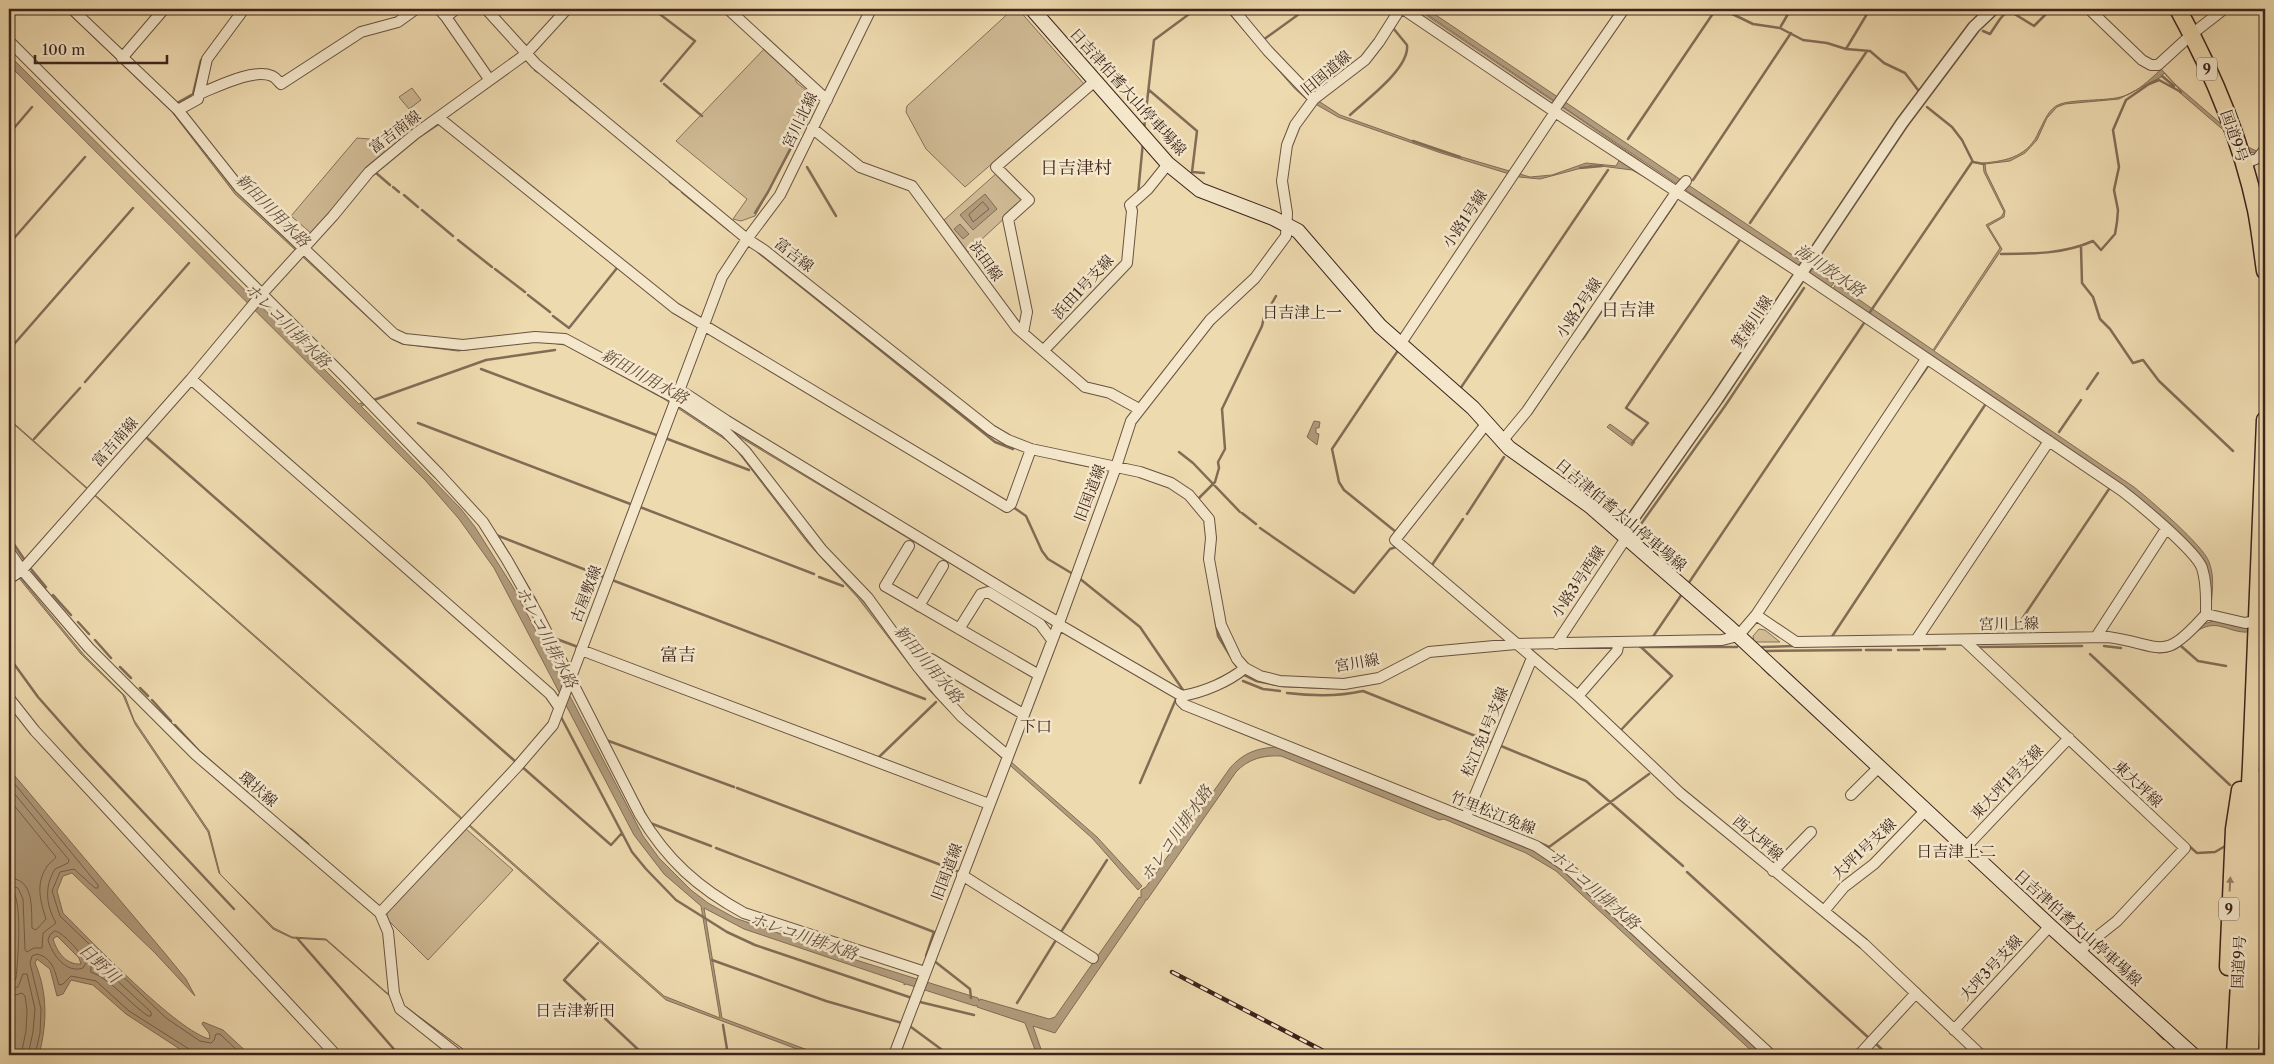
<svg xmlns="http://www.w3.org/2000/svg" width="2274" height="1064" font-family="'Libre Caslon Text','Noto Serif JP',serif">
<style>
.green{fill:#d0bb96;stroke:#867059}
.water{fill:#b19c7d;stroke:#826c56;fill-rule:evenodd}
.lines{fill:none;stroke-linecap:round;stroke-linejoin:round}
.shore{stroke:#76604c;stroke-width:1}
.stream{stroke:#826c56;stroke-width:2.5}
.minor-casing{stroke:#685241;stroke-width:12}
.tertiary-casing{stroke:#685241;stroke-width:14}
.secondary-casing{stroke:#3c241c;stroke-width:16}
.trunk-casing{stroke:#3c241c;stroke-width:19}
.minor{stroke:#f4e7cb;stroke-width:10}
.tertiary{stroke:#f4e7cb;stroke-width:11}
.secondary{stroke:#f4e7cb;stroke-width:14}
.trunk{stroke:#eedaaf;stroke-width:16}
.rail-casing{stroke:#3c241c;stroke-width:4.5}
.rail{stroke:#f4e7cb;stroke-width:2.5;stroke-dasharray:8;stroke-linecap:butt}
.oneway{fill:#957f66}
.labels{text-anchor:middle;stroke-width:5;stroke-linejoin:round;paint-order:stroke}
.shield{fill:#f4e7cb;stroke:#735e50;stroke-width:1}
.shield-label{font-size:14px;font-weight:bold;fill:#3c241c}
.street-label{font-size:15px;fill:#3c241c;stroke:#f4e7cb}
.water-label{font-size:16px;font-style:italic;fill:#5f4839;stroke:#f4e7cb}
.neighbourhood-label{font-size:16px;fill:#3c241c;stroke:#f4e7cb}
.quarter-label{font-size:18px;fill:#3c241c;stroke:#f4e7cb}
</style>
<rect width="100%" height="100%" fill="#eedaaf"/>
<filter id="stains"><feTurbulence type="fractalNoise" baseFrequency=".004" numOctaves="4"/><feColorMatrix values="0 0 0 0 .2 0 0 0 0 .09 0 0 0 0 .02 0 0 0 .5 -.17"/></filter>
<radialGradient id="worn" r=".72"><stop offset=".6" stop-color="#630" stop-opacity="0"/><stop offset="1" stop-color="#630" stop-opacity=".3"/></radialGradient>
<path class="green" d="M1013,9H1018L1084,84L965,187L926,149L906,112L907,106Z
M1410,9H1417L1556,103L1554,106Z
M765,48L796,77V82L818,100L755,216L741,221L733,219L747,199L676,141Z
M412,88L421,100L409,109L399,97Z
M1561,106L1674,184L1638,163L1559,109Z
M357,138L370,139L386,152L312,234L291,216Z
M998,172L1023,201L968,252L944,220Z
M1759,629L1765,630L1780,642H1754L1753,636Z
M466,829L513,870L428,960L386,918L388,911Z"/>
<path class="water" d="M64,9H68L174,110L238,192L392,336L452,347L538,338L561,340L629,376L726,435L851,584L894,640L1001,753L1097,837L1142,886L1138,890L1092,838L952,714L929,690L858,598L807,542L738,452L726,440L664,399L565,345L538,341L458,351L402,344L390,338L235,194L172,112Z
M1225,9H1228L1297,87L1340,115L1441,151L1530,177L1552,175L1586,163L1616,166L1620,159L1672,189L1829,296L1827,297L1664,188L1632,170L1593,165L1540,179L1519,177L1441,153L1338,117L1305,98L1294,88Z
M1419,9H1427L1834,283L1830,288Z
M2186,45L2161,69L2176,85L2248,147L2265,155L2249,152L2179,92L2180,90L2164,73L2161,77L2119,99L2065,104L2057,107L2047,118L2037,140L2025,153L2010,161L1985,164L1986,172L2005,211L2004,217L1988,226L2002,249L1934,351L2134,487C2149,499 2204,546 2209,562C2215,577 2212,592 2211,608H2208L2209,580L2178,536L1832,290L1836,284L1933,350L2000,248L1986,225L2001,217L2004,212L1984,172L1983,163C2007,161 2029,156 2039,131C2044,122 2047,112 2056,106C2069,98 2107,102 2124,96C2143,91 2170,59 2186,45Z
M9,55L359,404L371,399L373,401L361,406L461,509L475,527L513,587L643,836L659,858L691,890L708,903L735,918L856,960L978,998L979,1001L980,999L1049,1019L1055,1017L1139,897L1141,898V890L1146,887L1230,768C1243,753 1257,748 1277,747L1531,848L1559,865L1766,1055H1756L1556,871L1526,853L1444,819L1439,820L1281,756C1263,755 1248,759 1236,772L1147,900H1145V902L1055,1033L1033,1026L1043,1055H1037L1025,1023L977,1007V1005L975,1006L906,984L904,985V983L744,929L704,908L722,1018L821,1055H813L666,1000L9,420V419L664,996L720,1018L701,906L664,874L634,835L494,568L459,519L425,480L9,65Z
M985,194L997,209L973,230L960,215Z
M1674,202L1676,203L1583,340L1582,339Z
M960,224L969,234L963,239L954,229Z
M624,365L676,392L1051,624L623,367Z
M1314,421L1320,422L1319,428H1316V433L1319,434L1317,445L1307,437Z
M1610,424L1635,442L1632,446L1607,427Z
M19,576L84,655L125,696L134,720L209,831L220,874L274,928L292,937L326,939L386,992L471,1055L386,993L326,940L292,938L273,929L219,873L208,832L135,724L123,695L81,654L18,577Z
M2216,620L2245,627L2265,620V626C2259,628 2249,633 2243,632C2229,631 2219,622 2205,627C2186,634 2185,653 2158,653V651L2201,625Z
M9,769L163,951L186,979L195,996L155,953L72,873L63,876L57,891L63,913C89,939 179,1033 210,1039L209,1033L202,1024L203,1022L223,1030L250,1055H189L126,1014L93,985L71,980L63,994L57,996L50,969L37,959L35,963C48,993 47,1024 39,1055H9C9,1035 7,1014 9,994C12,961 20,923 9,891ZM57,936L79,958L81,964C66,965 57,952 53,939Z"/>
<g class="lines">
<path class="shore" d="M983,202L989,209L973,222L969,215Z
M9,777L98,885V888H95L74,869L60,872L52,891L60,916L166,1018L200,1041L211,1043L214,1040L216,1034H220L242,1055
M9,787L69,860L68,863L55,869C44,887 46,905 56,923L43,933L42,948H34L27,952L25,950L23,899L18,888L9,886
M9,799L56,857C54,860 51,862 48,865C35,883 40,900 46,919L36,930L32,928C31,909 35,879 9,878
M9,892L14,893C22,907 18,961 16,978L14,982L9,983
M55,931C63,932 83,955 86,963L83,968C66,974 52,954 48,940L50,935Z
M92,961H96L151,1012V1016H148C129,1003 112,980 91,972Z
M9,989L18,987L23,974H27L35,1009L33,1032L28,1055
M9,997L22,993L25,996L27,1010L26,1031L21,1055
M35,1055L40,1033L41,1009L30,963L32,956L37,954C53,958 55,972 59,985L63,984L71,976L96,981L129,1011L189,1049L192,1055"/>
<path class="stream" d="M653,9L695,41L661,81
M1524,9H1532
M1722,9L1753,24L1780,28L1803,40L1827,43L1846,49L1870,51L1884,63L1905,73L1918,90
M1781,26L1791,9
M1983,31L1990,34L2000,19L2008,10L2034,26L2051,9
M1263,40L1306,9
M1846,49L1870,9
M535,70L538,72
M2162,76L2174,86
M664,84L702,116
M1149,90L1197,131L1192,172L1204,173
M570,99L582,108
M177,103L193,94L201,60
M1927,107L1952,127L1962,140L1973,162L1984,164
M1350,115C1366,100 1410,68 1407,45L1393,28
M1144,129L1154,40L1196,9
M9,134L32,107
M419,137L440,123
M1628,139L1716,9
M1413,141L1460,157
M807,167L836,216
M1580,168L1602,166
M375,172L390,185
M1693,180L1791,33
M670,182L679,189
M393,187L399,192
M682,192L730,231
M1138,194L1143,142
M404,195L418,207
M422,210L453,236
M755,213L768,192L801,128
M1750,223L1867,51
M458,240L492,267
M9,244L85,157
M2081,247L2082,283L2093,297L2100,319L2110,329L2133,363L2143,360L2159,381L2233,451
M758,252L995,442L1013,449
M2001,254C2032,254 2064,254 2093,241L2101,250L2115,234L2117,222L2118,210L2114,190L2119,167L2113,130L2126,100L2149,84L2159,80L2181,92
M495,269L525,292
M528,295L550,312
M1870,312L1972,162
M553,316L569,328L617,268
M9,350L133,208
M481,369L659,436
M85,382L189,263
M1460,389L1608,170
M1912,389L1928,366
M2087,389L2098,373
M371,401L486,360L555,350
M418,423L633,505
M2059,432L2081,400
M147,438L516,762
M665,438L749,470
M34,439L80,388
M1632,443L1648,423L1626,408L1739,241
M1179,452L1193,463L1240,512
M1059,460L1112,471
M1197,500L1215,482L1219,468L1218,462L1225,449L1222,409L1262,326L1264,317L1276,296
M640,507L814,574
M1013,507L1026,516L1042,551L1048,559L1073,574
M1242,513L1256,524
M1467,514L1504,457
M1641,524L1725,406L1804,288
M1260,528L1354,593L1390,549L1396,547
M1396,532L1344,490L1339,482L1332,449L1399,349
M496,535L604,577
M9,537L24,559
M502,543L536,601
M9,561L13,568
M1432,565L1463,519
M31,569L46,587
M819,577L843,586
M1079,578L1140,627L1183,690
M612,580L925,699
M1688,584L1864,323
M53,595L71,615
M1215,619L1218,636L1239,670
M78,622L89,634
M2014,631L2109,489
M554,638L578,647
M1652,638L1682,594
M1831,638L1985,405
M95,640L111,658
M1833,646L1938,645
M2104,646L2121,648
M2181,646L2198,661L2226,666
M1640,647H1737
M1762,647L1795,646
M1978,647L2082,646
M1924,649H1945
M1866,650H1891
M1898,650H1919
M1765,651L1861,650
M2090,654L2230,785
M9,657L38,697L84,749L234,909
M120,667L131,678
M1763,668L1770,675
M1242,674L1256,681L1277,685
M1243,681L1263,689L1280,691
M1282,686L1329,688
M140,688L148,696
M1287,693C1313,696 1337,697 1363,691L1493,743
M152,700L171,721
M560,715L632,852L646,869L676,900L727,932L755,945L912,998
M175,725L200,752L231,779
M1620,731L1672,676L1641,647
M606,740L734,787
M2263,745L2265,747
M1501,746L1586,781L1683,866
M879,757L936,702
M520,765L611,845L621,834
M1140,783L1176,699
M737,788L957,871
M639,803L646,816
M650,823L711,846
M290,829L308,844
M1540,843L1549,847L1649,774
M2188,845L2197,853L2215,852L2227,845
M716,848L934,932L926,956L928,957
M1687,872L1870,1039
M1061,932L1107,860
M297,938L399,1055
M598,943L564,980L644,1055
M712,960L826,1001L902,1023
M933,960L970,989L971,998
M920,1002L974,1015
M1017,1003L1056,940
M723,1025L728,1055
M911,1027L949,1055
M2157,1032L2164,1039
M1875,1043L1888,1055"/>
<defs>
<path id="minor" d="M72,9L178,110
M244,9L207,59L198,99L178,110L239,187L394,334L405,339L463,345L535,337L565,339L677,399L725,431L746,452L822,550L868,598L918,667L939,692L962,717L1007,755
M439,9L446,17L456,9
M486,9L536,64L747,239L764,250L991,430L1008,440L1031,449L1140,472L1171,483L1189,495L1209,519L1211,538L1209,559L1221,625L1237,659L1245,668L1260,676L1280,681L1344,684L1379,678L1429,652L1516,644L1722,640L1738,636L1756,615L1926,359
M728,9L827,100
M1233,9L1268,51L1314,99
M1403,9L1555,112L1802,274L2121,490C2138,503 2196,551 2202,568C2207,583 2206,599 2206,614
M2089,9L2142,60L2151,65H2158L2192,34L2224,9
M446,17L489,79
M9,41L346,378L439,474L483,522L507,560L538,615L640,815C667,860 698,888 744,913L925,972
M122,58L164,9
M199,94C217,87 253,68 272,76C275,77 279,82 281,84L361,32L398,22L416,9
M439,118L675,308L1007,507L1011,504L1031,449
M812,128L860,167L912,186L1017,328L1085,387L1110,393L1139,409
M2244,164L2258,158L2265,149
M1023,333L1027,312L1008,219L1029,200L996,167L1095,81
M1401,343L1555,112L1556,107L1624,9
M1044,350L1127,263L1132,211L1130,205L1148,189L1168,164
M191,379L550,694L559,707
M680,390L727,421L1059,623
M1487,423L1395,540L1578,696L1680,793L1864,944L1981,1055
M1503,440L1527,411L1677,191L1686,181
M909,546L885,586L1039,675
M9,551L22,570L89,648L196,755L380,913L388,932L394,993L400,1009L458,1055
M9,579L22,570L191,379L261,295L333,216L369,172L415,134L526,54L567,9
M919,606L943,566
M1756,615L1796,642L2108,637C2164,645 2162,664 2206,614L2245,623L2256,621
M1058,624L1182,696C1204,692 1228,682 1245,668
M959,629L981,594L988,592L1040,624L1052,640
M2096,637L2166,529
M1916,640L2049,441
M1964,640L2185,848L2117,921L2079,951
M1556,644L1626,538
M581,650L989,804
M931,659L1023,714
M1182,696L1181,701L1185,705L1536,846L1567,867L1771,1055
M1578,696L1617,651L1619,642
M9,698L35,731L336,1055
M1851,795L1880,766
M1466,817L1532,658
M1966,847L2069,738
M1773,871L1811,832
M962,875L1093,958
M1824,911L1844,887L1874,864L1926,810
M380,913L517,767L553,725L722,277L747,239L780,195L871,9
M1954,1030L2050,926
M894,1055L1059,623L1116,467L1131,421L1210,320L1255,278L1286,236L1287,213L1282,181L1287,145L1295,125L1314,99L1365,60L1379,42L1400,9
M1859,1055L1916,993"/>
<path id="tertiary" d="M1622,534L1717,399L1902,123L1974,27L1993,9"/>
<path id="secondary" d="M1032,9L1168,164L1200,190L1273,218L1298,231L1380,326L1473,408L1509,448L1590,506L1730,628L2050,926L2193,1055"/>
<path id="trunk" d="M2178,9C2212,71 2241,140 2256,210C2260,230 2262,251 2265,271
M2228,967L2234,829L2240,790
M2235,1055L2251,765L2265,420
M2250,1055L2260,804L2256,779"/>
</defs>
<use href="#minor" class="minor-casing"/>
<use href="#tertiary" class="tertiary-casing"/>
<use href="#secondary" class="secondary-casing"/>
<use href="#trunk" class="trunk-casing"/>
<use href="#minor" class="minor"/>
<use href="#tertiary" class="tertiary"/>
<use href="#secondary" class="secondary"/>
<use href="#trunk" class="trunk"/>
<defs>
<path id="rail" d="M1172,972L1331,1055"/>
</defs>
<use href="#rail" class="rail-casing"/>
<use href="#rail" class="rail"/>
</g>
<defs><path id="oneway-solid" d="M-6-.8H1V-3.2L6.5 0L1 3.2V.8H-6Z" transform="scale(1.25)"/></defs>
<use class="oneway" href="#oneway-solid" transform="translate(2230 884) rotate(-87)"/>
<g class="labels">
<g class="shield">
<rect x="2197" y="57.5" width="20" height="23" rx="4"/>
<rect x="2219" y="897.5" width="20" height="23" rx="4"/>
</g>
<g class="shield-label">
<text x="2207" y="74">9</text>
<text x="2229" y="914">9</text>
</g>
<g class="street-label">
<text transform="translate(1326 73) rotate(-40)" y="5">旧国道線</text>
<text transform="translate(1128 92) rotate(48)" y="5">日吉津伯耆大山停車場線</text>
<text transform="translate(800 120) rotate(-64)" y="5">宮川北線</text>
<text transform="translate(395 132) rotate(-37)" y="5">富吉南線</text>
<text transform="translate(2234 136) rotate(71)" y="5">国道9号</text>
<text transform="translate(1465 219) rotate(-56)" y="5">小路1号線</text>
<text transform="translate(794 255) rotate(38)" y="5">富吉線</text>
<text transform="translate(986 261) rotate(55)" y="5">浜田線</text>
<text transform="translate(1083 287) rotate(-47)" y="5">浜田1号支線</text>
<text transform="translate(1579 308) rotate(-56)" y="5">小路2号線</text>
<text transform="translate(1752 322) rotate(-56)" y="5">箕海川線</text>
<text transform="translate(115 442) rotate(-48)" y="5">富吉南線</text>
<text transform="translate(1090 493) rotate(-69)" y="5">旧国道線</text>
<text transform="translate(1621 515) rotate(40)" y="5">日吉津伯耆大山停車場線</text>
<text transform="translate(1578 582) rotate(-56)" y="5">小路3号西線</text>
<text transform="translate(586 594) rotate(-69)" y="5">古屋敷線</text>
<text transform="translate(2009 624) rotate(-1)" y="5">宮川上線</text>
<text transform="translate(1357 663) rotate(-10)" y="5">宮川線</text>
<text transform="translate(1485 732) rotate(-67)" y="5">松江免1号支線</text>
<text transform="translate(2007 782) rotate(-46)" y="5">東大坪1号支線</text>
<text transform="translate(2138 784) rotate(43)" y="5">東大坪線</text>
<text transform="translate(258 789) rotate(41)" y="5">環状線</text>
<text transform="translate(1493 813) rotate(22)" y="5">竹里松江免線</text>
<text transform="translate(1758 838) rotate(40)" y="5">西大坪線</text>
<text transform="translate(1864 849) rotate(-43)" y="5">大坪1号支線</text>
<text transform="translate(947 872) rotate(-69)" y="5">旧国道線</text>
<text transform="translate(2078 928) rotate(42)" y="5">日吉津伯耆大山停車場線</text>
<text transform="translate(2239 962) rotate(-87)" y="5">国道9号</text>
<text transform="translate(1991 968) rotate(-47)" y="5">大坪3号支線</text>
</g>
<g class="water-label">
<text transform="translate(273 210) rotate(45)" y="6">新田川用水路</text>
<text transform="translate(1830 270) rotate(34)" y="6">海川放水路</text>
<text transform="translate(288 325) rotate(45)" y="6">ホレコ川排水路</text>
<text transform="translate(645 376) rotate(29)" y="6">新田川用水路</text>
<text transform="translate(547 637) rotate(62)" y="6">ホレコ川排水路</text>
<text transform="translate(929 664) rotate(50)" y="6">新田川用水路</text>
<text transform="translate(1176 833) rotate(-55)" y="6">ホレコ川排水路</text>
<text transform="translate(1595 889) rotate(41)" y="6">ホレコ川排水路</text>
<text transform="translate(804 936) rotate(19)" y="6">ホレコ川排水路</text>
<text transform="translate(100 963) rotate(43)" y="6">日野川</text>
</g>
<g class="neighbourhood-label">
<text x="1302" y="318">日吉津上一</text>
<text x="1036" y="732">下口</text>
<text x="1956" y="857">日吉津上二</text>
<text x="575" y="1016">日吉津新田</text>
</g>
<g class="quarter-label">
<text x="1076" y="174">日吉津村</text>
<text x="1628" y="316">日吉津</text>
<text x="678" y="661">富吉</text>
</g>
</g>
<rect width="2274" height="1064" fill="none" stroke="#eedaaf" stroke-width="30"/>
<rect x="10" y="10" width="2254" height="1044" fill="none" stroke="#3c241c" stroke-width="2.5"/>
<rect x="15" y="15" width="2244" height="1034" fill="none" stroke="#3c241c"/>
<path d="M35 55v8h132v-8" fill="none" stroke="#3c241c" stroke-width="2.5"/>
<text x="42" y="55" font-size="15" fill="#3c241c" stroke="#f4e7cb" stroke-width="4" paint-order="stroke">100 m</text>
<rect width="100%" height="100%" filter="url(#stains)"/>
<rect width="100%" height="100%" fill="url(#worn)"/>
</svg>
